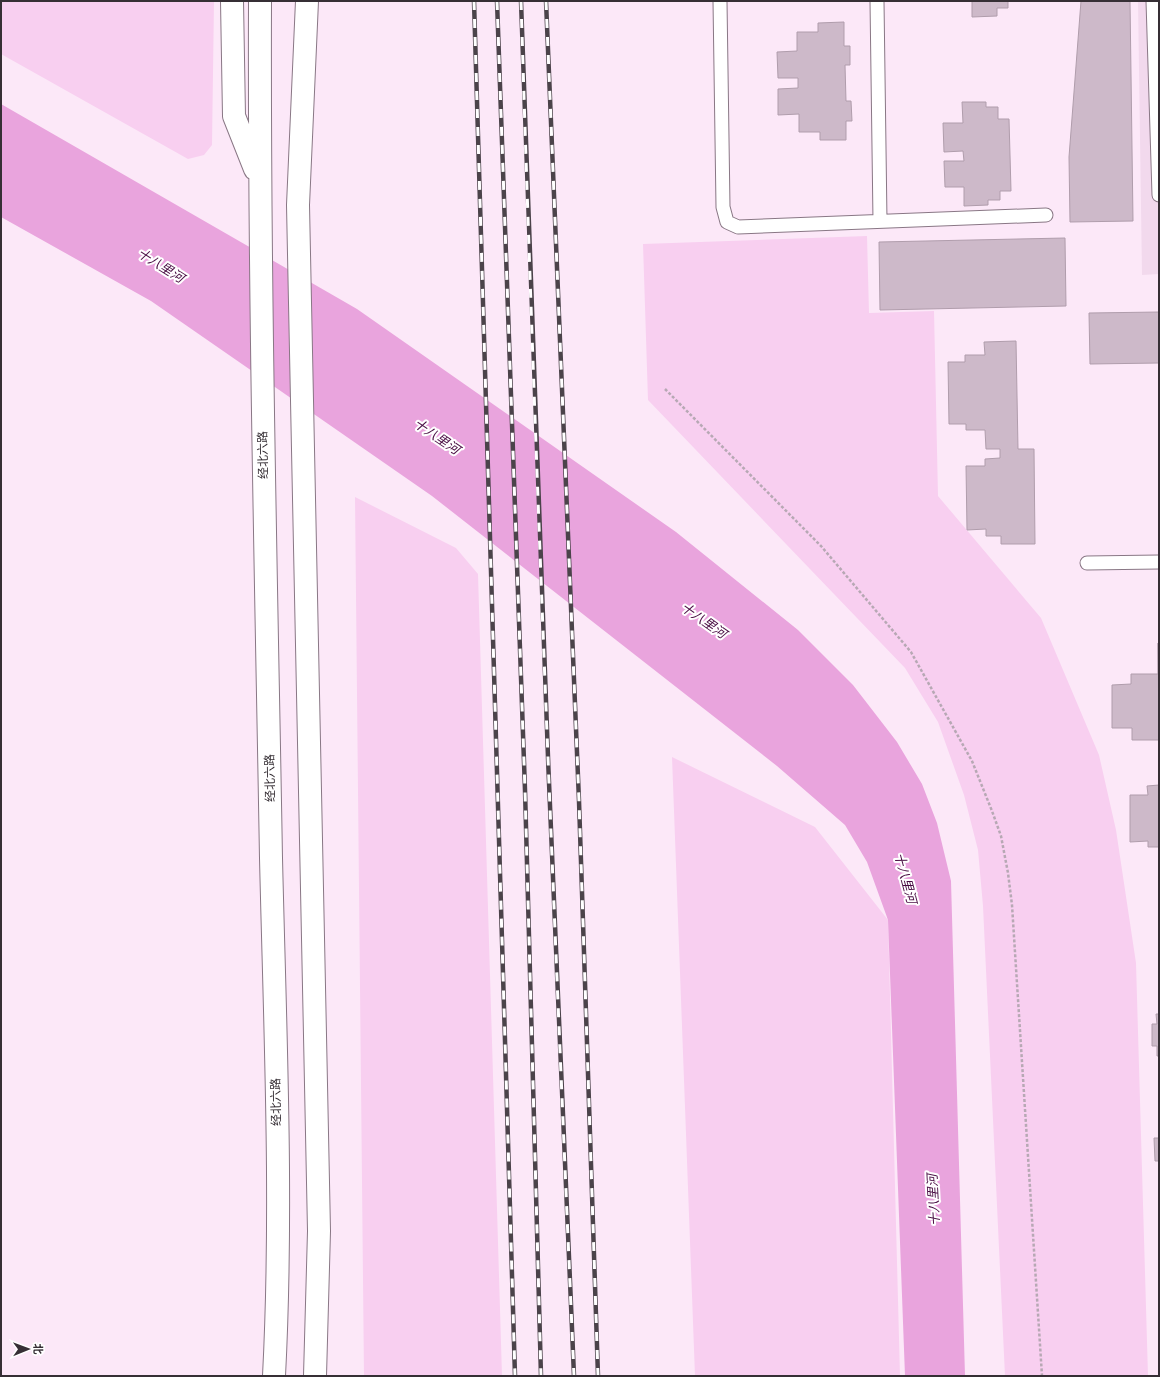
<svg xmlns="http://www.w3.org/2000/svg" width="1160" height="1377" font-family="'Sofia Sans Condensed','Noto Sans SC',sans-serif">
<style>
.built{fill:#f2d9ed}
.green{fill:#f8cff0}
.water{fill:#e9a4dd}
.building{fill:#cdb9c9;stroke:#b09dac}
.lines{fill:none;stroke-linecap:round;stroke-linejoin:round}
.lane-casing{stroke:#897785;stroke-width:15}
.secondary-casing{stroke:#897785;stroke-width:24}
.path{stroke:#b7a8b4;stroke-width:2.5;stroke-dasharray:3 2;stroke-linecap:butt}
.lane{stroke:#fff;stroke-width:13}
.secondary{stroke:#fff;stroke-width:22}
.rail-casing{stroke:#4b434a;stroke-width:4.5}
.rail{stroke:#fff;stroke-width:3;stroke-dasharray:9;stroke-linecap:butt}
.labels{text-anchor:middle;stroke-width:4;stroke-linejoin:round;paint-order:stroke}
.street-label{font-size:12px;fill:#362f35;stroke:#fff}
.water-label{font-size:13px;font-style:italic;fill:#480c42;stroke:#fff}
</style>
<rect width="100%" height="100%" fill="#fce8f8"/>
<path class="built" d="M1138,1H1159V274L1142,275Z"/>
<path class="green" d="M1,1H214L212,145L204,155L188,159L1,54Z
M867,236L869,313L934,311L938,496L1041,618L1099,755L1116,830L1136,963L1148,1376H1005L983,906L978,850L964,795L938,722L905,668L648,400L643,244Z
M355,497L456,548L478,574L502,1376H364Z
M672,757L815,827L888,920L900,1376H695Z"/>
<path class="water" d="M1,104L357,309L676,532L798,630L853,685L897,742L922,784L937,823L951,881L965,1376H905L888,920L867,862L845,825L777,766L432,496L151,301L1,217Z"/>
<path class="building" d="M972,1H1008V8H997V16L972,17Z
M1081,1H1130L1133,221L1070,222L1069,157Z
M844,22V46H850V65H845L846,101H851L852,121H846V140H820V132H799V114L778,115V89L798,88V78H778L777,52L797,51V32H818V23Z
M962,102H986V107H998V119H1009L1011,191H1000V200H988V205L964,206V187H945L944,161H964L963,151L944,152L943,123H963Z
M1065,238L1066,306L880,310L879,242Z
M1159,312V363L1090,364L1089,313Z
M1016,341L1018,449H1034L1035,544H1001V536H986V529L967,530L966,466H985V459L1000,458V449H986L985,430H966V424H949L948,362H965V355H985L984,342Z
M1158,643L1159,740H1132V728H1112V685L1131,684V674H1158Z
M1159,785V847H1148V841L1130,842V795H1148L1147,786Z
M1156,1014H1159V1056H1157V1046H1152V1024H1157Z
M1159,1128V1161H1155L1154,1138H1159Z"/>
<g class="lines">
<defs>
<path id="lane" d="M720,1L723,207L727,222L738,227L1046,215
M877,1L880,221
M1153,1L1159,195
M1087,563L1159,562"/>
<path id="secondary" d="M232,1L234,116L255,169
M260,1C259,287 266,572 271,858C275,1030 283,1203 274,1376
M307,1L298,205L319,1231L315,1376"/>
</defs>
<use href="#lane" class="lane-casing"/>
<use href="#secondary" class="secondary-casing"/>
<path class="path" d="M665,389L821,546L911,652L972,761L992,811L1001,836L1008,873L1012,905L1042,1376"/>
<use href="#lane" class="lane"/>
<use href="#secondary" class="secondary"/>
<defs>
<path id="rail" d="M474,1L515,1376
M497,1L525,790L541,1376
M521,1C535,459 554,918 574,1376
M546,1L579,801L598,1376"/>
</defs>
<use href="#rail" class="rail-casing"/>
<use href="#rail" class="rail"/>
</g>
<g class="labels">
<g class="street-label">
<text transform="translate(263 455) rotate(-91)" y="4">经北六路</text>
<text transform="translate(270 778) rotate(-91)" y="4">经北六路</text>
<text transform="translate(276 1102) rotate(-91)" y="4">经北六路</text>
</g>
<g class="water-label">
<text transform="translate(161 265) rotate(32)" y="5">十八里河</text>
<text transform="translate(437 436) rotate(34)" y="5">十八里河</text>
<text transform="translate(704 620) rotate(35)" y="5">十八里河</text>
<text transform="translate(906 878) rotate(75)" y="5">十八里河</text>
<text transform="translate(933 1200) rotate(-93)" y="5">十八里河</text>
</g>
</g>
<rect width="1160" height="1377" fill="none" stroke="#362f35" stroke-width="4"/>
<g transform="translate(28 1349) rotate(89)" stroke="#ffffff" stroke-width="3" paint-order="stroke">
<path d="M0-3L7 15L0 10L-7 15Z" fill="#362f35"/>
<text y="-6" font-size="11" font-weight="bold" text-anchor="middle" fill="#362f35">北</text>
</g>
</svg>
